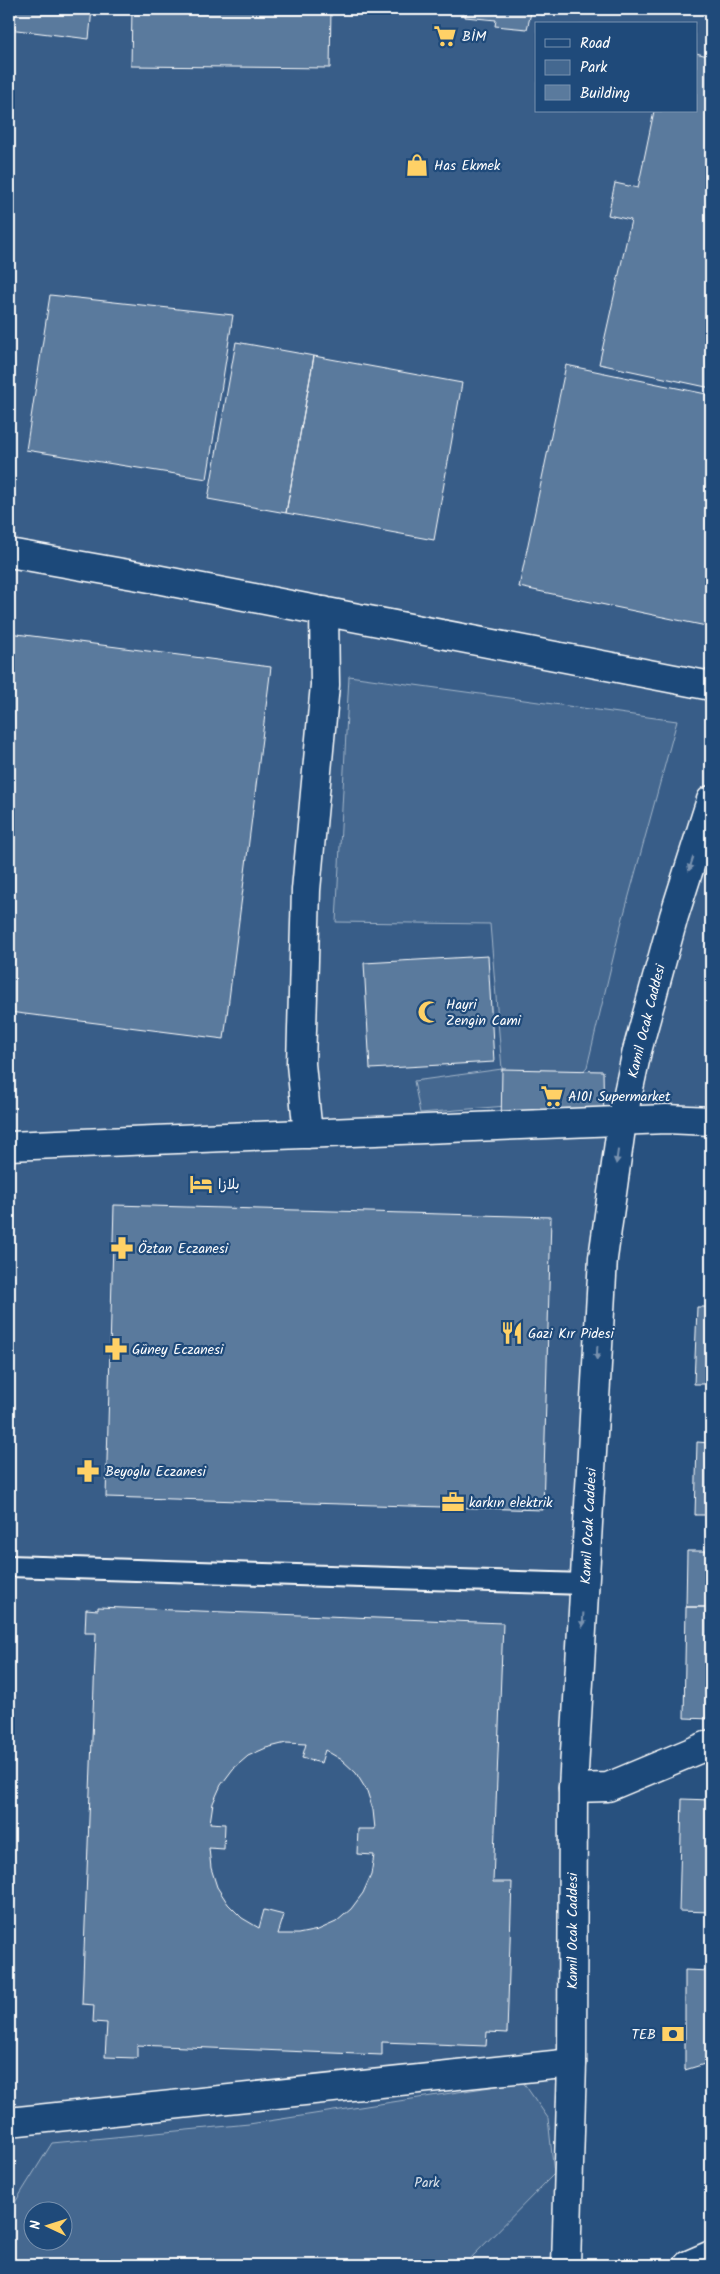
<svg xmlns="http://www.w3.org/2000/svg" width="720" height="2274" font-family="Kalam,'Playpen Sans Arabic',sans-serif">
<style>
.built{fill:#375d88;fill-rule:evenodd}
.green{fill:#446890;stroke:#a2b4c8;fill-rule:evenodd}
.building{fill:#5a7a9d;stroke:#fff;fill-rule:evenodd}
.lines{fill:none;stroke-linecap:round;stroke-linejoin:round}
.lane-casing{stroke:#fff;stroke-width:24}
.street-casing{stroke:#fff;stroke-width:31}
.secondary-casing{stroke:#fff;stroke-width:31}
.lane{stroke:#1f4a7a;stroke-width:20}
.street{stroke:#1f4a7a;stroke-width:28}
.secondary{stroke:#1f4a7a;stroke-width:28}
.oneway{fill:#7992af}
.labels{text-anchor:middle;stroke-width:4.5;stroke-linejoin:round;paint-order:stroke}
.poi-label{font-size:14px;fill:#fff;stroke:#1f4a7a;text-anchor:start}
.street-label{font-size:14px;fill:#fff;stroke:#1f4a7a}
.park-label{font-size:14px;fill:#dae1e9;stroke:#1f4a7a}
</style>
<rect width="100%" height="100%" fill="#28517f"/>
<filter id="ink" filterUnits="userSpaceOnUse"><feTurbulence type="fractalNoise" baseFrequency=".02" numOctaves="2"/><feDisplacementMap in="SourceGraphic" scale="10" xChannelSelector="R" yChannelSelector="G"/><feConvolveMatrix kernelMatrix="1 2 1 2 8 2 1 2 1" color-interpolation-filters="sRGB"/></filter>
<g filter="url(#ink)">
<path class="built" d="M9,9H711V1125H618L553,2265H9ZM536,24H696V111H536ZM32,2212H62V2242H32Z"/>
<path class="green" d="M349,676L677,721L621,925L587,1067L556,1102L420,1113L414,1081L502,1069L490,924L336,922Z
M523,2082L548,2118L554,2174L464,2265H9V2212L52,2143L249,2124ZM32,2212H62V2242H32Z"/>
<path class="building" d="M9,9H92L89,39L9,29Z
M132,9H331L330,68L131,66Z
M466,9H544L543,15L531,13L527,29L495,26L496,20L465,17Z
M696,53L711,57V388L599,364L631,220L608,215L615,183L638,188L654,111H696Z
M50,295L233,315L207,479L26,450Z
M236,342L314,356L286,513L208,499Z
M314,356L462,383L434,540L286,513Z
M566,365L711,395V627L519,587Z
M9,633L271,667L224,1039L9,1012Z
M488,956L494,1062L370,1069L364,963Z
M502,1069L603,1071L604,1122L501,1126Z
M114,1205L551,1217L543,1510L106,1497Z
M697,1307H711V1384H694Z
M697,1442L711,1443V1515H695Z
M687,1551H711V1607H686Z
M98,1607L503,1623L493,1882H512L507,2033L487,2032L486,2046L382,2042V2055L137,2045V2058L105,2057L107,2023L93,2022L94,2005L82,2004L96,1633H85L86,1609L98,1610ZM286,1743L306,1744L302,1758L321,1763L325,1750L342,1760L356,1773L367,1791L373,1810L375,1829H358L357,1854L374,1855L371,1875L363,1893L351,1909L336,1922L318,1930L298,1934H278L284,1915L264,1910L259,1928L242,1918L228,1904L217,1887L211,1868L209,1848L224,1849L225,1824L210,1823L213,1803L221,1785L233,1769L248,1756L266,1748Z
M686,1607H711V1719L684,1718Z
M682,1799L711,1800V1912L679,1911Z
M685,1970L711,1971V2062L685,2070Z"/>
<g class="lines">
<defs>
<path id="lane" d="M9,1566L585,1584"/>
<path id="street" d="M9,553L156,579L711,686
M308,1134L301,1064L306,890L325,685L324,611
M9,1146L666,1119L711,1121
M573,1788L608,1787L711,1744
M9,2122L572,2063"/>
<path id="secondary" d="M566,2265L572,2063L573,1788L603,1258L622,1121L637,1051L674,916L711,800
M688,2265L711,2255"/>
</defs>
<use href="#lane" class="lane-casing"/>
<use href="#street" class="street-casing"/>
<use href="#secondary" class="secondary-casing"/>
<use href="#lane" class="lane"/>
<use href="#street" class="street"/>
<use href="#secondary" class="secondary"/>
</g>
<defs><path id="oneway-solid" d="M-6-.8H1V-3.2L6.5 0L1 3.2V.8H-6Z" transform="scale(1.25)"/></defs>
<g class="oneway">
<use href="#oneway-solid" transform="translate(691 864) rotate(108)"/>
<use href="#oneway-solid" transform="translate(617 1157) rotate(98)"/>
<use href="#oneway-solid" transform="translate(597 1353) rotate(93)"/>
<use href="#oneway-solid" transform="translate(583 1620) rotate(93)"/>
</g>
</g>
<defs>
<symbol id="supermarket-bare" viewBox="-9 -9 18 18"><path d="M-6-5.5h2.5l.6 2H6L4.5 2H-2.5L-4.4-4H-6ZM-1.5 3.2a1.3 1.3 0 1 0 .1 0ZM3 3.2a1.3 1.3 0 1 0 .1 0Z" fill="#ffd166" stroke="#1f4a7a" stroke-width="2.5" paint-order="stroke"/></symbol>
<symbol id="shop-bare" viewBox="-9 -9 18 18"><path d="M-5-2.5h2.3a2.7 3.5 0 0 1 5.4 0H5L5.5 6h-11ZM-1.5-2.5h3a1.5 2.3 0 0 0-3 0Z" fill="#ffd166" stroke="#1f4a7a" stroke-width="2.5" paint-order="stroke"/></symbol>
<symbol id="mosque-bare" viewBox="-9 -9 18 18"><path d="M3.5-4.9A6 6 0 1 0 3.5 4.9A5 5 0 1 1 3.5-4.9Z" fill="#ffd166" stroke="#1f4a7a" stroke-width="2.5" paint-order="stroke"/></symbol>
<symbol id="hotel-bare" viewBox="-9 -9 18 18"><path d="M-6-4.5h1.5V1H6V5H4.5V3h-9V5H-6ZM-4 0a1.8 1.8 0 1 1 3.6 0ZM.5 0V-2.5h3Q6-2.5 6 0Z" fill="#ffd166" stroke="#1f4a7a" stroke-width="2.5" paint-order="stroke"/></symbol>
<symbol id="pharmacy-bare" viewBox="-9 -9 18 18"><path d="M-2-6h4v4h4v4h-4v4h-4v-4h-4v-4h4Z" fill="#ffd166" stroke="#1f4a7a" stroke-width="2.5" paint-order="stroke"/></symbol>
<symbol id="restaurant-bare" viewBox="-9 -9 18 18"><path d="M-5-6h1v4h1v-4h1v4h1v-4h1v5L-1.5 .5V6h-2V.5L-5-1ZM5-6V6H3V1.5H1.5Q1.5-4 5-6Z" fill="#ffd166" stroke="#1f4a7a" stroke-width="2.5" paint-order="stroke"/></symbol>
<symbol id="office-bare" viewBox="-9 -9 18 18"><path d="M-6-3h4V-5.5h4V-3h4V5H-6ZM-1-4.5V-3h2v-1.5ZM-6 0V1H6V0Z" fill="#ffd166" stroke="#1f4a7a" stroke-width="2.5" paint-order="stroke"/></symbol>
<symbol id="bank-bare" viewBox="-9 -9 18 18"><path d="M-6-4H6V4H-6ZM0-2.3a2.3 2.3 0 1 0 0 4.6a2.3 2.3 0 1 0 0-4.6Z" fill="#ffd166" stroke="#1f4a7a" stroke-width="2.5" paint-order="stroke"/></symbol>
</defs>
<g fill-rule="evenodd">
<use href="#supermarket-bare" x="429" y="20" width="32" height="32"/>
<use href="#shop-bare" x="401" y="149" width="32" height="32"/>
<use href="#mosque-bare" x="413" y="996" width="32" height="32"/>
<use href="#supermarket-bare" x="536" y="1080" width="32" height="32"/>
<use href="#hotel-bare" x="185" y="1168" width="32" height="32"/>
<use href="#pharmacy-bare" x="106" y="1232" width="32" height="32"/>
<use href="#restaurant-bare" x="496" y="1317" width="32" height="32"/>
<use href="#pharmacy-bare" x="100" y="1333" width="32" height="32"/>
<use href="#pharmacy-bare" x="72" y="1455" width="32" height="32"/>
<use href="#office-bare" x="437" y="1486" width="32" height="32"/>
<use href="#bank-bare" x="657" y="2018" width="32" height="32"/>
</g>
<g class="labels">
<g class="poi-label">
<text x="462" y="41">BİM</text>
<text x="434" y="170">Has Ekmek</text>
<text x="446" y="1009">Hayri<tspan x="446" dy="16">Zengin Cami</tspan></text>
<text x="568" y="1101">A101 Supermarket</text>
<text x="218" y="1189">بلازا</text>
<text x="138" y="1253">Öztan Eczanesi</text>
<text x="528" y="1338">Gazi Kır Pidesi</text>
<text x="132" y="1354">Güney Eczanesi</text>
<text x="105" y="1476">Beyoglu Eczanesi</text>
<text x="469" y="1507">karkın elektrik</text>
<text x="656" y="2039" text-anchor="end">TEB</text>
</g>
<g class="street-label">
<text transform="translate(646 1021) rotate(-76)" y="5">Kamil Ocak Caddesi</text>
<text transform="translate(588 1526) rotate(-87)" y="5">Kamil Ocak Caddesi</text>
<text transform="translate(572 1931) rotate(-90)" y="5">Kamil Ocak Caddesi</text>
</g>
<g class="park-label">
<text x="427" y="2187">Park</text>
</g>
</g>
<rect width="720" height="2274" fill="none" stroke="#1f4a7a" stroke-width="30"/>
<rect x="15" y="15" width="690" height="2244" fill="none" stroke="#fff" stroke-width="2" filter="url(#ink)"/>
<rect x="535" y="22" width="162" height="90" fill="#1f4a7a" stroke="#7992af"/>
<rect x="545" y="39" width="25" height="8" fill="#1f4a7a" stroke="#7992af"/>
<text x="580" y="48" font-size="15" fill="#ffffff">Road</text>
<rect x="545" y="60" width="25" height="15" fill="#446890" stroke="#7992af"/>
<text x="580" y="72" font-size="15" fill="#ffffff">Park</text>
<rect x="545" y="85" width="25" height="15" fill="#5a7a9d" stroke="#7992af"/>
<text x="580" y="98" font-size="15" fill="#ffffff">Building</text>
<g transform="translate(48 2226) rotate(274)"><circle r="24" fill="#1f4a7a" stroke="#7992af"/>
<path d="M0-4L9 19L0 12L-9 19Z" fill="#ffd166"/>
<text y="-8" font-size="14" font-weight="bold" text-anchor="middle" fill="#ffffff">N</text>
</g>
</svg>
